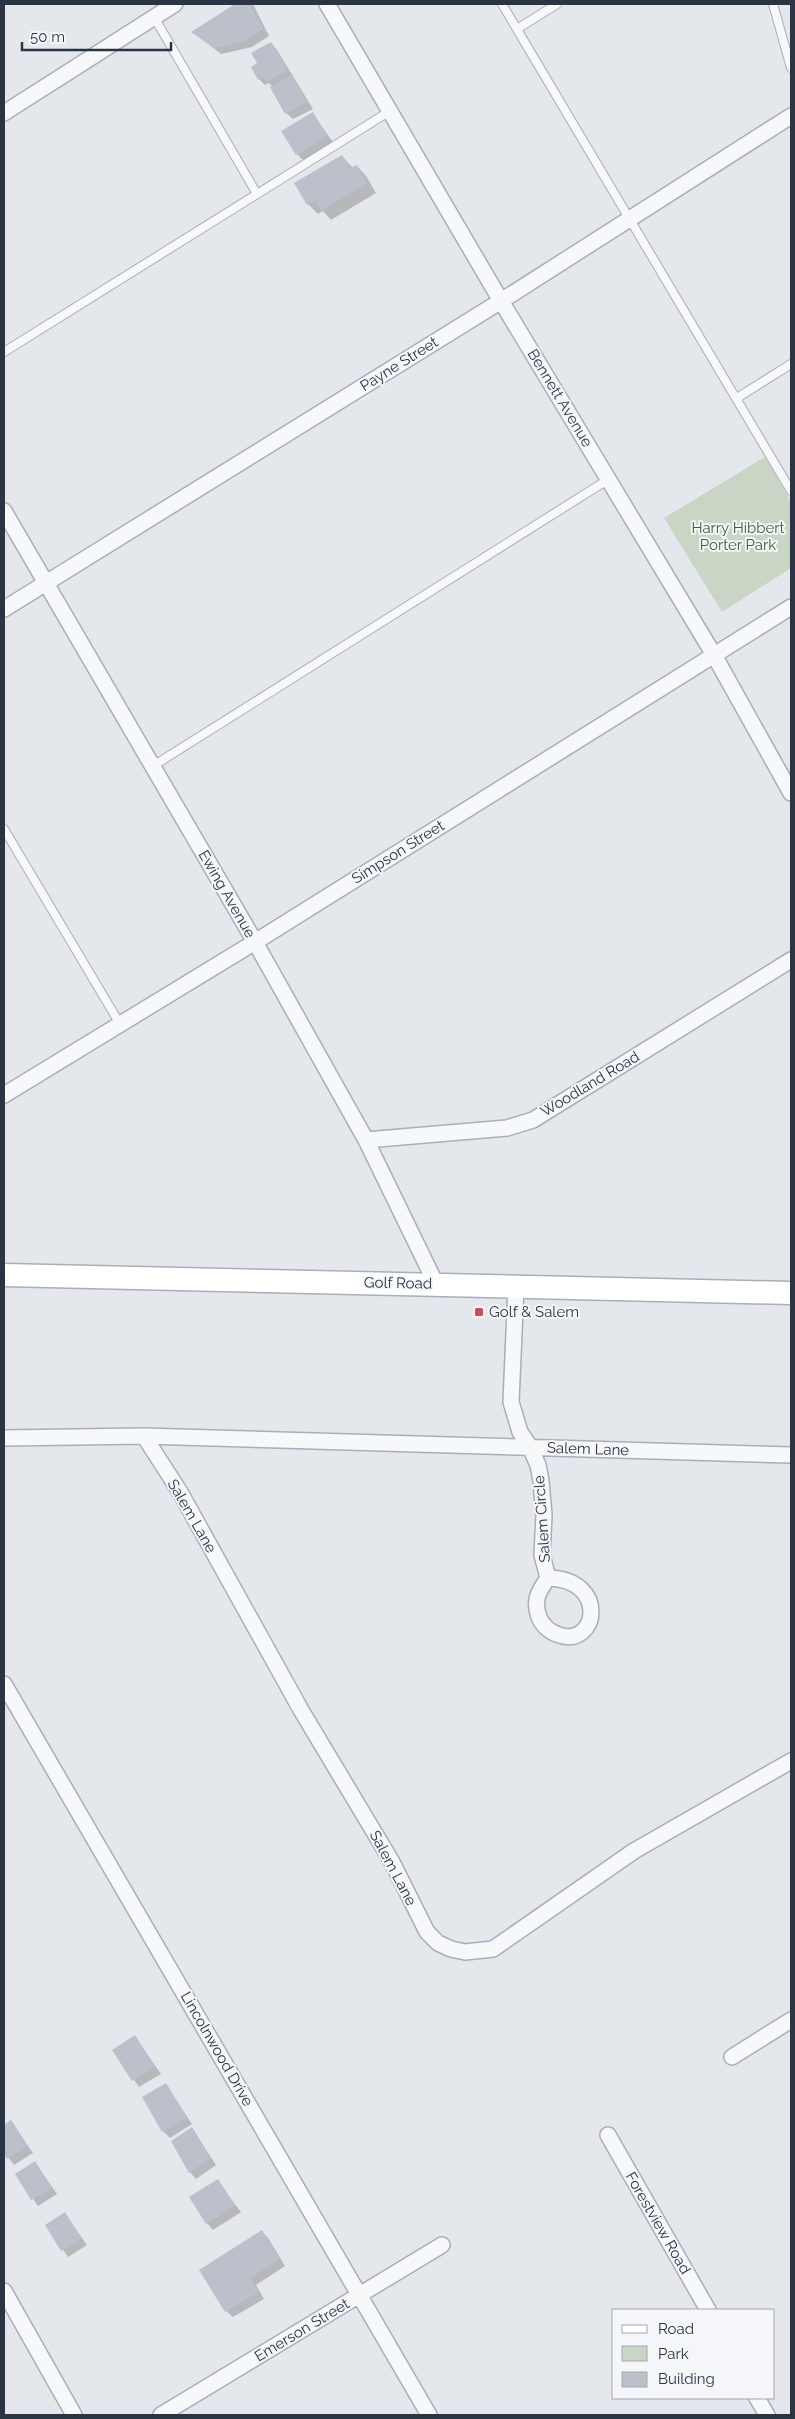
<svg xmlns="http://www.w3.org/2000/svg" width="795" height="2419" font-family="Raleway,sans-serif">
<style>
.green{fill:#c9d6c5}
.shadow{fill:#0003}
.building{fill:#bbc0ca}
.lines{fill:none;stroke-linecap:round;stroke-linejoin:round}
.lane-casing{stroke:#a9aeb7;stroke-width:10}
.street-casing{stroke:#a9aeb7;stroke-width:18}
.secondary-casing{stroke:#a9aeb7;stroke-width:25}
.lane{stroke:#f7f8fa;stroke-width:8}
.street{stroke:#f7f8fa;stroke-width:15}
.secondary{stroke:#fff;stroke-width:22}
.poi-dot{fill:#d1495b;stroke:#f4f6f9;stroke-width:2}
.labels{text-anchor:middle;stroke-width:4;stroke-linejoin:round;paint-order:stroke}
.street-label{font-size:15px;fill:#2b3445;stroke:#f4f6f9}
.park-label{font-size:15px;fill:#3f6138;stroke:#f4f6f9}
.poi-label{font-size:15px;fill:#2b3445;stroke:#f4f6f9;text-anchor:start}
</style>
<rect width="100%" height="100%" fill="#e4e7ec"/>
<path class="green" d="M765,457L791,502V568L722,612L664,518Z"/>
<path class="shadow" d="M238,4H253L269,36L252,47L221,54L193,32Z
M271,43L277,50L313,109L293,119L286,113L273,87L269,83L265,85L259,79V64Z
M313,114L333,142L303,160L297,154Z
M342,156L353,168L357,166L366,176L376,193L331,220L323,211L318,214L308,204Z
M135,2037L161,2074L139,2087L114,2050Z
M166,2085L192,2124L170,2138L163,2131L144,2098Z
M11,2122L33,2153L14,2165L4,2152V2126Z
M192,2129L216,2165L196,2179L190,2172L172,2141Z
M35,2163L57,2194L38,2206L16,2174Z
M217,2181L241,2212L213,2230L207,2223Z
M65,2214L87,2245L68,2257L46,2225Z
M262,2232L268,2238L285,2266L256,2285L264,2299L233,2317L226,2311Z"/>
<path class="building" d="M235,4H250L263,29L245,41L214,48L191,32Z
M271,42L287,70L267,82L263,77L258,80L251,67L257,63L251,53Z
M292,75L307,102L285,114L270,87Z
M313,112L327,136L296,155L281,131Z
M342,155L350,168L357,165L367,183L321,211L315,201L307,205L294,183Z
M135,2035L155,2067L132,2081L112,2050Z
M166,2083L187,2117L162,2132L142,2097Z
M11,2120L28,2146L7,2159L4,2154V2125Z
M192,2127L211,2158L189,2173L171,2141Z
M35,2161L52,2188L31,2200L15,2174Z
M218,2179L235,2205L206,2224L189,2197Z
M65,2212L82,2239L61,2251L45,2225Z
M262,2230L279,2259L250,2278L259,2292L225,2312L199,2270Z"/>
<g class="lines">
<defs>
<path id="lane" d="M502,4L791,491
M773,4L791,68
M154,17L257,194
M517,29L557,4
M4,352L390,111
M737,398L791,364
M153,766L609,479
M4,829L120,1024"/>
<path id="street" d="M327,4L501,301L714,655L791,793
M4,113L175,4
M4,511L255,942L366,1140L436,1284
M4,609L501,301L791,116
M4,1095L255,942L791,607
M366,1140L507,1128L533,1120L791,960
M516,1286L511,1402L520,1432L530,1447L538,1465L541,1481L544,1515L542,1555L548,1578
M144,1436L180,1492L301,1710L392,1862L427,1932L438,1943L451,1949L465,1952L493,1949L634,1851L791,1761
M4,1438L144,1436L791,1455
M548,1578C609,1579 598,1648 559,1635C550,1632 543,1627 539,1617C533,1601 538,1592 548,1578Z
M4,1684L429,2415
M732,2057L791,2020
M608,2135L708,2310
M4,2291L74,2415
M757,2398L767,2415
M161,2415L442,2245"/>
<path id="secondary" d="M4,1275L791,1293"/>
</defs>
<use href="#lane" class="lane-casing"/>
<use href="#street" class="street-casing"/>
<use href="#secondary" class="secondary-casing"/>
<use href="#lane" class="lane"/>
<use href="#street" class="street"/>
<use href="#secondary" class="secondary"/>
</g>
<rect class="poi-dot" x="474" y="1307" width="10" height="10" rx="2.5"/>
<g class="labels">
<g class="street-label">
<text transform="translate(399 364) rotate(-32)" y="5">Payne Street</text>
<text transform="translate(560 398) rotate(59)" y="5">Bennett Avenue</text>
<text transform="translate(398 852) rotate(-32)" y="5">Simpson Street</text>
<text transform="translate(227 894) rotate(60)" y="5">Ewing Avenue</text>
<text transform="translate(590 1084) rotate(-31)" y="5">Woodland Road</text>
<text transform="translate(398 1283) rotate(1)" y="5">Golf Road</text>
<text transform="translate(588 1449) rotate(2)" y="5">Salem Lane</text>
<text transform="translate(192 1516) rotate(60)" y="5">Salem Lane</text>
<text transform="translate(542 1519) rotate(-94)" y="5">Salem Circle</text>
<text transform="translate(393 1868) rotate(62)" y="5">Salem Lane</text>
<text transform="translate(217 2049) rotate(60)" y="5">Lincolnwood Drive</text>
<text transform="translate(658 2223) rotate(60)" y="5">Forestview Road</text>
<text transform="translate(302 2330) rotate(-31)" y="5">Emerson Street</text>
</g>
<g class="park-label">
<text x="738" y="533">Harry Hibbert<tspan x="738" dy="17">Porter Park</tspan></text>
</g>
<g class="poi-label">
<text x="489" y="1317">Golf &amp; Salem</text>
</g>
</g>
<rect width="795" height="2419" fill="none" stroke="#2b3445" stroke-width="10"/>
<rect x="612" y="2309" width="162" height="90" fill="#f4f6f9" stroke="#a4a8b1"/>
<rect x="622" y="2325" width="25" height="8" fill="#ffffff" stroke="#a4a8b1"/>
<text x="658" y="2334" font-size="15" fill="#2b3445">Road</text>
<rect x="622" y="2346" width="25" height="15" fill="#c9d6c5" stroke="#a4a8b1"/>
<text x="658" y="2359" font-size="15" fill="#2b3445">Park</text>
<rect x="622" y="2372" width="25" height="15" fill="#bbc0ca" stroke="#a4a8b1"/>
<text x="658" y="2384" font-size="15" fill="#2b3445">Building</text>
<path d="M22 42v8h149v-8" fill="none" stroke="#2b3445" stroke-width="2.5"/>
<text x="30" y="42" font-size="15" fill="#2b3445" stroke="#f4f6f9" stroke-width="4" paint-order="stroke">50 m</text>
</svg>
